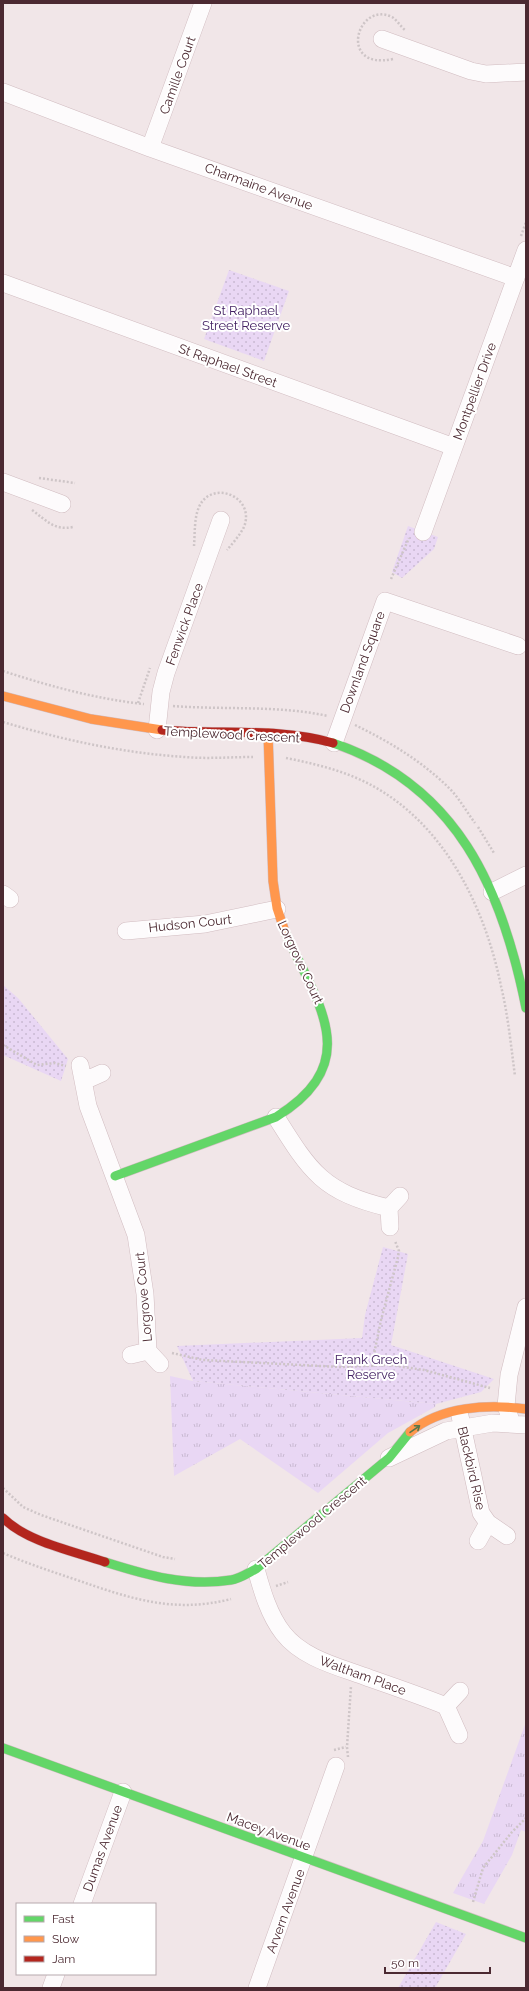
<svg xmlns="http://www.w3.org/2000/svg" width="529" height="1991" font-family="Raleway,sans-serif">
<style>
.grass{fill:url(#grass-tufts)}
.park{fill:url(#park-dots)}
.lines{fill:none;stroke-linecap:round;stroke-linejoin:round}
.street-casing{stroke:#d1bcc0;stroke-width:18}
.fast-casing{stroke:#d1bcc0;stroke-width:10}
.slow-casing{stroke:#d1bcc0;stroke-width:10}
.jam-casing{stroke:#d1bcc0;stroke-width:10}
.path{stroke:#cec5c7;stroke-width:2.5;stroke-dasharray:2 2;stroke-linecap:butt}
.street{stroke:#fdfbfc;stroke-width:17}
.fast{stroke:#63d668;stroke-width:9}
.slow{stroke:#ff974d;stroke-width:9}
.jam{stroke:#b3261e;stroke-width:9}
.oneway{stroke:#56774a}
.labels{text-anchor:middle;stroke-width:4;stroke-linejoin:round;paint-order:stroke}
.street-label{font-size:13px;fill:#4b2931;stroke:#fff}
.park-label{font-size:13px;fill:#452364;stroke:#fff}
</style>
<defs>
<pattern id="grass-tufts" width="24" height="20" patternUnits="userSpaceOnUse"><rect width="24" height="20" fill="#e9d7f4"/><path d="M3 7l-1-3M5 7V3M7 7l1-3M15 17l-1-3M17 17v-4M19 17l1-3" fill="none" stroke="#c9b9d2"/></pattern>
<pattern id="park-dots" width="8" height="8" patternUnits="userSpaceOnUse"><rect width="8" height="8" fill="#e9d7f4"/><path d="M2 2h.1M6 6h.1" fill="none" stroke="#c9b9d2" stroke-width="1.8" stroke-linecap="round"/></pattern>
</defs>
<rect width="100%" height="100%" fill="#f1e6e8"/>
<path class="grass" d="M170,1376L193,1381L436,1404L435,1407L388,1433L318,1493L240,1439L174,1476Z
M526,1722V1832L521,1830L512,1855L484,1904L453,1893L483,1841Z"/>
<path class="park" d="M229,270L289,291L264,361L204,339Z
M408,526L438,537L434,549L402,578L392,572Z
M3,985L18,998L68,1059L61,1081L3,1055Z
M383,1247L408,1254L391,1345L494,1379L481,1392L436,1404L193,1381L177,1346L362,1338L365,1315Z
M436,1922L466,1934L435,1988H398Z"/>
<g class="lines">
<defs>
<path id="street" d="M382,39L471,71L486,74L526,72
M3,92L150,148L516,278
M150,148L203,3
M3,283L454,447
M3,482L62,504
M423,532L526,250
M157,730L161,692L166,673L221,520
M334,743L385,601L518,646
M492,892L526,875
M3,894L10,899
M126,931L205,924L277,909
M80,1065L88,1106L136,1235L145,1294L148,1351L160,1364
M84,1081L102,1073
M276,1117C311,1173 323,1192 389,1208
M390,1227L389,1208L400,1196
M131,1355L148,1351
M460,1416L481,1513L488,1523L507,1536
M510,1418L506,1406L509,1375L526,1307
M389,1458L446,1431L493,1423L526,1425
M478,1541L488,1523
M256,1569C262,1591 269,1615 283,1633C303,1659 340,1667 369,1678C395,1687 421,1696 446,1706
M459,1735L446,1706L460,1691
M82,1904L123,1792
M51,1988L56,1974
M257,1988L336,1766"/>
<path id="fast" d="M333,743C457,785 502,888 526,1008
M115,1176L276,1117C366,1062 317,1003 285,932
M105,1562C146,1575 187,1587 231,1580C239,1579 248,1573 256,1569L389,1458L410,1432
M3,1748L526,1938"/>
<path id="slow" d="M3,696L91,719L162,730
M268,733L273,881L277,908L285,932
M410,1432C441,1406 488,1404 526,1409"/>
<path id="jam" d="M162,730C218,735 278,727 333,743
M3,1518C27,1542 73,1551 105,1562"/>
</defs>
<use href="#street" class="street-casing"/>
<use href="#fast" class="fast-casing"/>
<use href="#slow" class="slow-casing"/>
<use href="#jam" class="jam-casing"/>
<path class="path" d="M393,59C337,71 357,0 392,17C397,20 400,26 405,30
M521,236L526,222
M39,478L75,483
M32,510C46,520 54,531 73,527
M194,546C195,534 194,518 199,507C211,479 256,496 244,527C240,535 233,543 227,550
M391,579L409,538
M3,671C49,686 96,699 144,704
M138,703L150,668
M173,706C225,710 277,705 328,716
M3,722C63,740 123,753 185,757C208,759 230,757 253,757
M355,725C388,741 420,760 447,786C458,796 466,811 475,823
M286,758C311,763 337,769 361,780C441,817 484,903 501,986C508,1015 511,1046 515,1076
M478,827L494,853
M3,1045L37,1065L55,1063L66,1066
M172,1353L203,1360L341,1367L390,1365L424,1370L490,1388
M372,1364L381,1320L398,1257L399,1251L395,1241
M3,1488L23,1507L41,1515L163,1557L175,1559
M3,1553C26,1563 50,1571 74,1579C129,1598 173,1614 231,1599
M276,1586L288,1582
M334,1750L346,1747
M348,1757L347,1747L351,1686
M473,1902L483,1868L512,1832L526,1818"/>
<use href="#street" class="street"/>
<use href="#fast" class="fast"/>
<use href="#slow" class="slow"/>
<use href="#jam" class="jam"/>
</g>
<defs><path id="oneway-shaft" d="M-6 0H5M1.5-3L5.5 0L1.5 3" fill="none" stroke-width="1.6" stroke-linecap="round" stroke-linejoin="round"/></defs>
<use class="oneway" href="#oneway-shaft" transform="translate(415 1429) rotate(-35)"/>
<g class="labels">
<g class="street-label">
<text transform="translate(177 75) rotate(-70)" y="5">Camille Court</text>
<text transform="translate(259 186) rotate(20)" y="5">Charmaine Avenue</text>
<text transform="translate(228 365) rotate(20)" y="5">St Raphael Street</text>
<text transform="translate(474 391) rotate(-70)" y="5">Montpellier Drive</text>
<text transform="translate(184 624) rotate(-70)" y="5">Fenwick Place</text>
<text transform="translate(362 662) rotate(-70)" y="5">Downland Square</text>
<text transform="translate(232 734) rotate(3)" y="5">Templewood Crescent</text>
<text transform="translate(190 923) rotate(-6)" y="5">Hudson Court</text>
<text transform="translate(301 962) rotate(65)" y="5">Lorgrove Court</text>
<text transform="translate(143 1297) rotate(-95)" y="5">Lorgrove Court</text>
<text transform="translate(472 1468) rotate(77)" y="5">Blackbird Rise</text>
<text transform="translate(312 1522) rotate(-40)" y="5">Templewood Crescent</text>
<text transform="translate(363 1675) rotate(20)" y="5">Waltham Place</text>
<text transform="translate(269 1831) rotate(20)" y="5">Macey Avenue</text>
<text transform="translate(102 1848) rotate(-70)" y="5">Dumas Avenue</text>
<text transform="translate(285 1911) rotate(-70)" y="5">Arvern Avenue</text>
</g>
<g class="park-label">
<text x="246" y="315">St Raphael<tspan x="246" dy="15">Street Reserve</tspan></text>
<text x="371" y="1364">Frank Grech<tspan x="371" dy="15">Reserve</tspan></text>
</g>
</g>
<rect width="529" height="1991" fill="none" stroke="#4b2931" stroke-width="8"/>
<rect x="16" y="1903" width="140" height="72" fill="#ffffff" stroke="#b7a9ad"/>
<rect x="24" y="1916" width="20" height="6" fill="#63d668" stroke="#b7a9ad"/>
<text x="52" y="1923" font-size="12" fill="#4b2931">Fast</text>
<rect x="24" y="1936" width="20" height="6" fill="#ff974d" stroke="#b7a9ad"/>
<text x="52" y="1943" font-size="12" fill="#4b2931">Slow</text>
<rect x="24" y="1956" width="20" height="6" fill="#b3261e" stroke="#b7a9ad"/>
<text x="52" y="1963" font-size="12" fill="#4b2931">Jam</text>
<path d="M385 1967v6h105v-6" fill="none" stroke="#4b2931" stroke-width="2"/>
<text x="391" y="1967" font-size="12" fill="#4b2931" stroke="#ffffff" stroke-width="3" paint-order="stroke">50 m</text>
</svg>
